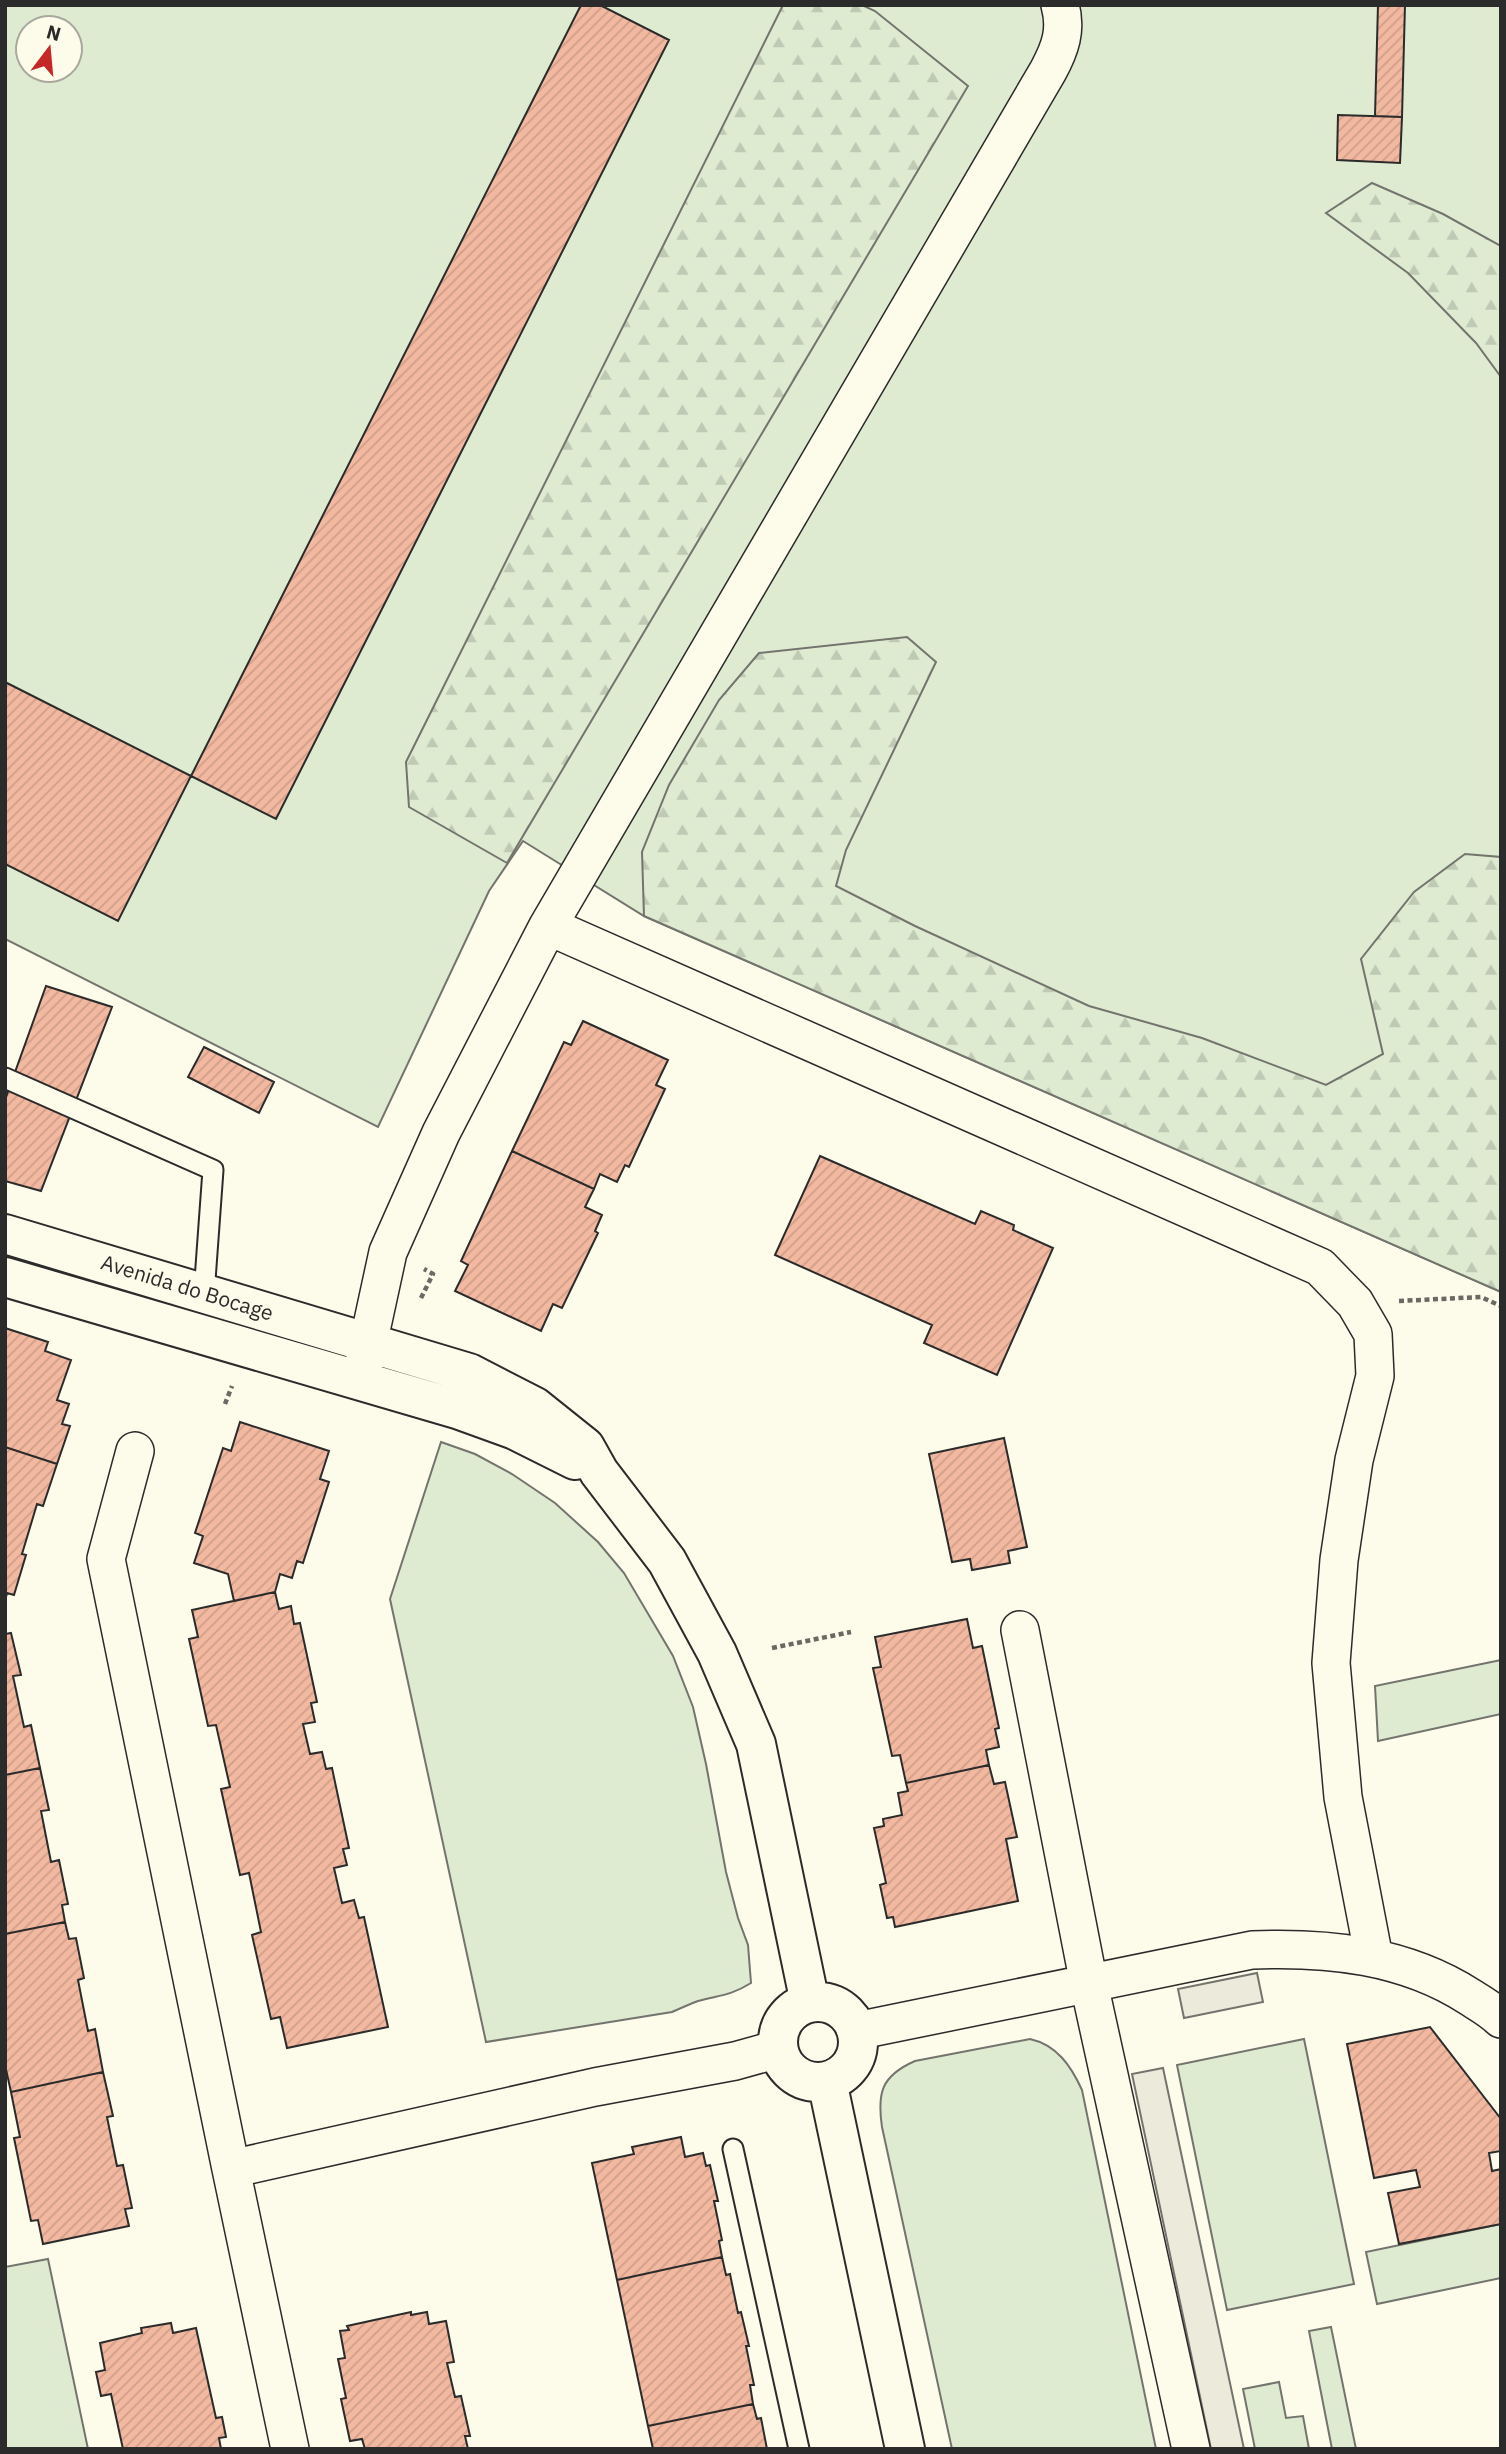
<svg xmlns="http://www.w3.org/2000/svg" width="1506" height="2454" font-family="'IBM Plex Sans',sans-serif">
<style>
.green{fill:#deebd1;stroke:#74746e;stroke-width:2;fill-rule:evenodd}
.forest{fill:url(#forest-firs);stroke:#74746e;stroke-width:2}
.parking{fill:#eceadb;stroke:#74746e;stroke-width:2}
.building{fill:url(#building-hatch);stroke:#2b2b2b;stroke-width:2}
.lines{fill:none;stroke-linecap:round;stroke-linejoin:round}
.service-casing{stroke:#2b2b2b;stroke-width:23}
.minor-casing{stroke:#2b2b2b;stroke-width:40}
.secondary-casing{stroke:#2b2b2b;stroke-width:42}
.path{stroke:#6a6964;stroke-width:4.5;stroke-dasharray:5 3.5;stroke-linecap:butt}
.service{stroke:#fdfbea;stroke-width:19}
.minor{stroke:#fdfbea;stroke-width:37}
.secondary{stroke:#fdfbea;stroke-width:38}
.labels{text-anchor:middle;stroke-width:5;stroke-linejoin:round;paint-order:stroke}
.street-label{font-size:21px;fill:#2b2b2b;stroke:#fdfbea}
</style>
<defs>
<pattern id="forest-firs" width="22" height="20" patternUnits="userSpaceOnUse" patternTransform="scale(1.75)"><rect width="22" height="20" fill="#deebd1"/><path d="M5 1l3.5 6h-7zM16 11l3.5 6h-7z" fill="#bfcab4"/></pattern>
<pattern id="building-hatch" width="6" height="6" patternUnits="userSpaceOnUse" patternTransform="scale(1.75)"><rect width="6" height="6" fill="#f2b8a0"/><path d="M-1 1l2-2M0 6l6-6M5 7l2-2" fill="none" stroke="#d09e8a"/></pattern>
</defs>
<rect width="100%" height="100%" fill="#fdfbea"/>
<path class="green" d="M5,5H1501V1292L644,916L523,841L489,891L378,1127L5,939ZM28,28H70V70H28Z
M441,1442L475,1454L512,1474L555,1503L598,1542L624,1573L673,1656L693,1707L706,1764L726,1872L738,1918L748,1945L751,1983C730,1996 720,1995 698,2001C690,2004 681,2008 672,2012L486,2042L390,1599Z
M1501,1660V1714L1378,1741L1375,1686Z
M1030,2039C1057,2045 1071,2066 1082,2090L1156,2449H952L882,2127C877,2093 881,2076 915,2061Z
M1304,2039L1354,2284L1227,2310L1177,2065Z
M1501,2224V2278L1377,2304L1366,2252Z
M48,2259L88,2449H5V2267Z
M1331,2327L1356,2449H1332L1309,2331Z
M1279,2382L1286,2418L1303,2416L1309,2449H1255L1243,2389Z"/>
<path class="forest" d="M783,5H862L875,11L968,86L507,863L409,807L406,762Z
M1372,183L1443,214L1501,246V377L1476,343L1408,273L1326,213Z
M907,637L936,662L846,850L836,886L915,926L1089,1006L1202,1038L1326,1085L1383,1054L1361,959L1414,892L1465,854L1501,857V1292L644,916L642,852L669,785L719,700L759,653Z"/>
<path class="parking" d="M1257,1973L1263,2002L1184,2018L1178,1989Z
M1163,2068L1244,2449H1211L1132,2074Z"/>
<path class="building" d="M581,5H600L669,40L276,819L191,776Z
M1378,5H1405L1402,117L1375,116Z
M1338,115L1402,117L1400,163L1337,160Z
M5,682L191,776L118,921L5,864Z
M46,986L112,1007L41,1191L5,1181V1100Z
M583,1021L668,1060L656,1085L665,1089L629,1167L625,1165L617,1182L600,1174L594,1189L512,1151L564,1042L571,1045Z
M204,1047L274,1082L259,1113L188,1077Z
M512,1151L594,1189L585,1207L602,1215L595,1231L598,1233L562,1308L553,1304L541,1331L455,1291L468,1265L461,1261Z
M820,1156L975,1224L981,1211L1014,1225L1013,1230L1053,1248L997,1375L924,1343L932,1325L775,1255Z
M5,1328L48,1342L45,1351L71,1360L57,1400L69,1404L62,1424L70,1426L57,1464L5,1447Z
M240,1422L329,1451L320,1479L329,1482L303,1563L297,1561L292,1578L280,1574L275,1592L234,1601L228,1574L194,1563L203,1536L195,1533L223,1448L231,1451Z
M1004,1438L1027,1547L1008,1551L1010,1563L972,1570L970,1559L952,1562L929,1454Z
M5,1447L57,1464L43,1506L37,1504L22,1554L26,1555L14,1595L7,1593L5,1601Z
M275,1592L279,1609L291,1606L294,1624L300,1623L317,1702L311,1703L315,1722L303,1724L310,1754L322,1752L326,1769L332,1768L349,1848L343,1849L347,1865L334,1868L342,1903L354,1900L359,1918L364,1917L388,2027L287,2048L280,2017L271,2019L252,1935L261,1932L249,1873L240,1875L221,1789L230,1787L216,1725L208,1726L189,1639L198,1637L192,1610Z
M967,1619L973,1648L982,1646L999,1728L995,1729L999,1747L986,1750L989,1765L906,1783L900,1755L892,1756L873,1668L881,1667L875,1637Z
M11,1633L21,1675L13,1676L24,1727L31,1725L40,1768L5,1775V1634Z
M989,1765L994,1784L1005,1782L1017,1837L1006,1839L1018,1901L895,1927L893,1917L887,1918L880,1885L886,1883L874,1828L884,1826L883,1819L902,1815L898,1793L908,1791L906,1783Z
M40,1768L49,1810L41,1811L51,1862L59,1860L68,1904L62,1905L65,1922L5,1934V1775Z
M65,1922L69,1939L76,1938L84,1978L78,1980L88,2031L95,2029L103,2072L11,2092L5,2065V1934Z
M1430,2027L1501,2119V2151L1489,2153L1492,2171L1501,2169V2224L1399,2244L1388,2193L1420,2187L1416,2170L1374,2178L1347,2044Z
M103,2072L113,2116L107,2117L117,2166L123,2165L132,2208L125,2209L129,2226L43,2244L38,2220L31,2221L14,2138L20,2137L11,2092Z
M681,2137L685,2157L703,2153L706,2166L710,2165L718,2201H714L722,2240L719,2241L722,2257L617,2280L592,2163L634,2154L632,2147Z
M722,2257L726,2275L730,2274L738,2313L741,2312L749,2346H746L754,2385H750L753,2404L648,2426L617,2280Z
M411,2312V2315L427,2312L429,2324L446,2321L454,2362L447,2363L455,2397L461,2396L470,2436H465L468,2449H365L362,2439L350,2441L341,2399L346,2398L338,2359L345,2358L340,2331L349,2330L347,2326Z
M171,2323L173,2333L196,2328L216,2418L222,2417L226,2437L219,2438L221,2449H123L111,2394L101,2396L96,2372L105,2370L100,2343L142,2333L141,2328Z
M753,2404L757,2419L761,2418L767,2449H653L648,2426Z"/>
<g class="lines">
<defs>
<path id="service" d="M5,1078L213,1170L204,1294L201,1297
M733,2149L799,2449"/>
<path id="minor" d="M548,926L1320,1267L1355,1303L1373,1334L1375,1376L1354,1460L1339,1560L1331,1663L1343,1797L1374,1958
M362,1372L388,1252L441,1133L548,926L1048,71C1060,49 1067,30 1060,5
M135,1451L106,1559L231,2169
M1020,1630L1089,1984L1191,2449
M856,2031L1252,1950C1328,1947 1405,1955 1470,1997C1481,2004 1492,2010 1501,2019
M290,2449L231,2169L595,2087L735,2061L778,2049"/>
<path id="secondary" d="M5,1234L469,1373L535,1407L585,1447L599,1472L667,1561L717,1653L756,1744L810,2003
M5,1277L457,1409L515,1430L575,1460
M778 2042a40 40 0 1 1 80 0a40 40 0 1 1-80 0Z
M827,2081L905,2449"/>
</defs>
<use href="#service" class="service-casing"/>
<use href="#minor" class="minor-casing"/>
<use href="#secondary" class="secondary-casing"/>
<path class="path" d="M421,1298L433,1274L424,1269
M1399,1301L1481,1297L1501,1306
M225,1404L232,1386
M772,1648L851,1632"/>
<use href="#service" class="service"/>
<use href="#minor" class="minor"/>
<use href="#secondary" class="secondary"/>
</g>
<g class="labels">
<g class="street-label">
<text transform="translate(187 1288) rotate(17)" y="7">Avenida do Bocage</text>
</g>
</g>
<rect width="1506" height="2454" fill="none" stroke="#2b2b2b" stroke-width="14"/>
<g transform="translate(49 49) rotate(16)"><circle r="33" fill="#fdfbea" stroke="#a9a89e" stroke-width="2"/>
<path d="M0-5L12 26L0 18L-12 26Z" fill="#c62828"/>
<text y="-10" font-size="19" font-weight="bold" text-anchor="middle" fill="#2b2b2b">N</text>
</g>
</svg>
